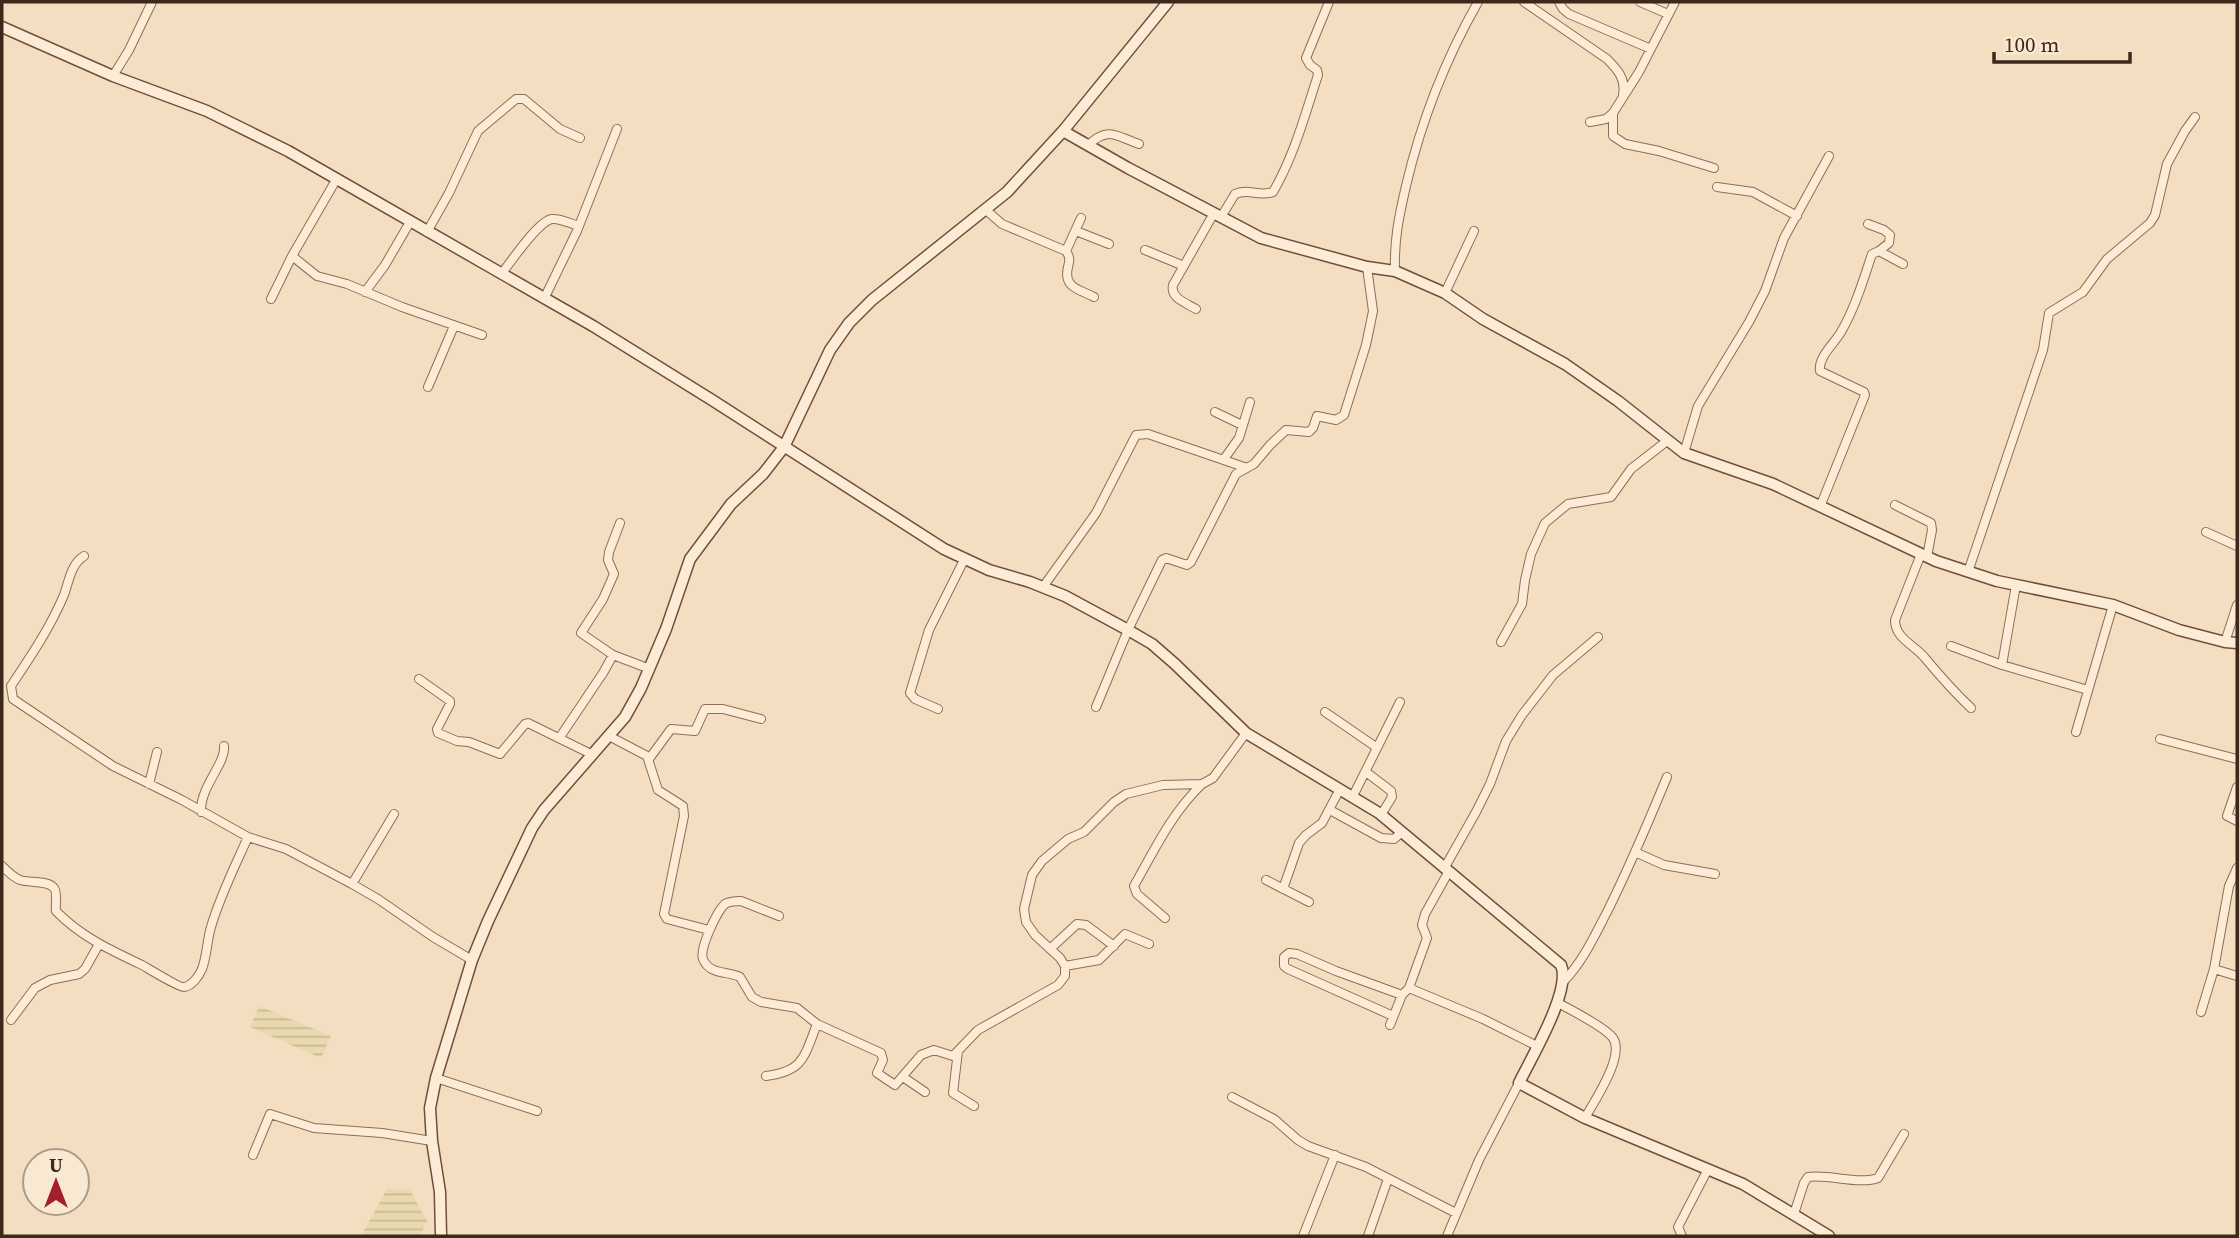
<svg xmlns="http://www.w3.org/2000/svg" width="2239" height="1238" font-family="'Source Serif 4',serif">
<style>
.farmland{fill:url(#farmland-rules)}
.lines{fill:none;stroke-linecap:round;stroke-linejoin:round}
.street-casing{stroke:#8e6e56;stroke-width:10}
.secondary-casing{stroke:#704f3a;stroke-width:13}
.street{stroke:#fcecd6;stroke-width:8}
.secondary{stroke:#fcecd6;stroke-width:10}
</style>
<defs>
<pattern id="farmland-rules" width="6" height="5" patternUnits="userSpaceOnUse" patternTransform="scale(1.75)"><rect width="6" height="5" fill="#e9d9ae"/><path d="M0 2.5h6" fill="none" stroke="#c9ba95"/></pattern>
</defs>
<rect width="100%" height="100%" fill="#f3dec1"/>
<path class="farmland" d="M259,1006L331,1036L321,1058L250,1027Z
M387,1189L410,1190L427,1221L420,1236H361Z"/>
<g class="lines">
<defs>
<path id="street" d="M1524,2L1607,59C1618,70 1626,79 1623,95
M1559,2L1563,9L1569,14L1651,49
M1640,2L1668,14
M1675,2L1639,72L1613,113V136L1625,144L1659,151L1714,168
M113,76L129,50L152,2
M1590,122L1606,119L1613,113
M1088,145C1109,126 1115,136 1139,144
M1717,187L1753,192L1797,216
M986,210L1002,224L1066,251C1070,257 1070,260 1068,267C1063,288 1079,289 1094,297
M1221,217L1235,194C1248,188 1260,197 1273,192C1294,156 1305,115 1318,75L1317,70L1310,65L1306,58L1329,2
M1868,224L1884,230L1890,235L1889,243L1879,251
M1076,231L1109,244
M427,232L449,193L478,131L516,99H524L560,129L580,138
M1145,250L1184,266
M1066,251L1081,218
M292,256L317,276L347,284L402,307L482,335
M1395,271C1394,239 1399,216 1406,186C1421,122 1445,60 1478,2
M502,273C511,262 538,221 552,219C560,218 571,224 579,226
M365,292L385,265L410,222
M1445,293L1474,231
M271,299L292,256L336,180
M544,299L577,231L617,129
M1196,309C1186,303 1170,298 1173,285L1214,213
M428,387L454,326
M1215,412L1242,425
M1684,453L1698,406L1749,322L1765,291L1784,238L1829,156
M1224,459L1239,438L1250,402
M1895,505L1931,523L1932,530L1927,557
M1820,507L1865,395L1864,392L1820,371C1818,357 1834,344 1841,332C1855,308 1863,281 1872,254L1879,251L1903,264
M620,523L609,552L608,560L614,574L603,599L581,633L613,655L650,669
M2206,532L2237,546
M1921,554L1895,620C1895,639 1915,645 1925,658C1940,676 1954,692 1971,708
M84,556C71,564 69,581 64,595C50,628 31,656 11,686L13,699L113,766L182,800L248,837L286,849L352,884L378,899L433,937L472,960
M1968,572L2043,350L2049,313L2083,292L2107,259L2150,223L2155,215L2167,164L2185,131L2195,117
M1043,587L1096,513L1136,435L1148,434L1247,468
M1501,642L1522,604L1525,580L1531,554L1545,523L1568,504L1611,497L1631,469L1667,441
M2225,642L2237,605
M1951,646L2002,665L2088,690
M2002,665L2016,585
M419,679L450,701V704L437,729L438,733L457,741L469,742L500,754L525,724L528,723L591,754
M1096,707L1128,630L1162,560L1166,558L1187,565L1191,562L1236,474L1254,464L1270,445L1286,430L1309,432L1313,428L1317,416L1336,420L1344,415L1366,345L1373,311L1367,267
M938,709L915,699L910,693L929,630L964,560
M1325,712L1376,747
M2076,732L2113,605
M609,736L647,756L658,790L683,806L684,816L664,914L667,919L709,930
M560,737L603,673L613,655
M2160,739L2237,759
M649,759L671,729L695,731L705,709H723L761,719
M1366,772L1391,791L1392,797L1381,815
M149,784L157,752
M2237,787L2227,816L2237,821
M1353,796L1400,702
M1330,810L1381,838L1394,839L1402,832
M201,812C200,786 226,764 224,746
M1635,852L1664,865L1715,874
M2,866C7,871 13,877 20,880C29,883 48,880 54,888C58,893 55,904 56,911C80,936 110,950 142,965C149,969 180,988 184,987C192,986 199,976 202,969C207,956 207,940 211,927C220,896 235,866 248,837
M1445,867L1476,812L1490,784L1506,741L1522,715L1553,675L1598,637
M2237,868L2229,886L2214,969L2237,976
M1266,880L1309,902
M352,884L394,814
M1283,889L1299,843L1306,835L1322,823L1340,789
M779,916L741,901C736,901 730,901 725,904C717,911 699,949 703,959C709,975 728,971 740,977L752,997L761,1002L797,1008L817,1024L881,1053L883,1060L877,1073L895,1085L921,1055L934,1050L953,1056L978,1030L1058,985L1065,976V966L1060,958L1035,935L1026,922L1024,909L1032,875L1042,861L1068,839L1084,832L1114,802L1126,794L1163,785L1202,784L1213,778L1246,733
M1165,918L1137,894L1134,886C1155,849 1171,814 1202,784
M1050,949L1077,924L1086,925L1114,946
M1065,966L1099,960L1125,934L1149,944
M1564,981C1583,961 1594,937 1607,912C1629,868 1648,823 1667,777
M1409,988L1483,1019L1537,1046
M1558,1003C1571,1010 1605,1027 1613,1038C1625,1056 1595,1100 1585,1118
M2201,1012L2214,969
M1393,1016L1288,969L1284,966V957L1289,953L1297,954L1336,971L1402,995
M11,1020L35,988L50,980L79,974L85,969L99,944
M1390,1025L1402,995L1409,988L1427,938L1422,925L1425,914L1449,871
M958,1051L953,1093L974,1106
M766,1076C804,1071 804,1057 817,1024
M903,1077L925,1092
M436,1078L537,1111
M1232,1097L1274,1119L1298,1140L1308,1146L1366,1167L1456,1213
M253,1155L270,1114L314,1128L382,1133L432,1141
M1794,1214L1804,1183L1808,1177C1830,1174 1859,1185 1878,1178L1904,1134
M1303,1236L1335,1155
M1368,1236L1388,1179
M1447,1236L1479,1160L1519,1083
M1682,1236L1678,1227L1708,1169"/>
<path id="secondary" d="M2,27L113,76L207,111L288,151L593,326L712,400L944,549L989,570L1030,582L1065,596L1128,630L1152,644L1175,664L1246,733L1379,813L1561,965C1572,990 1531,1058 1519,1083L1585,1118L1743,1184L1829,1236
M1063,131L1128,168L1261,238L1367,267L1395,271L1445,293L1483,319L1565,364L1618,401L1684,453L1773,484L1936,561L1997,581L2113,605L2179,630L2225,642L2237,643
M441,1236L440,1192L432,1141L430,1108L436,1078L472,960L488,921L532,828L544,810L625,717L641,688L666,629L690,559L731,504L763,474L784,447L830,350L849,323L872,300L1007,192L1063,131L1168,2"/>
</defs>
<use href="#street" class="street-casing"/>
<use href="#secondary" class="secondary-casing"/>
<use href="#street" class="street"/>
<use href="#secondary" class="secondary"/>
</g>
<rect width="2239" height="1238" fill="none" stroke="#3d281c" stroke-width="7"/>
<g transform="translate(56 1182)"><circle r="33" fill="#f9e9d2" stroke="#ae9c89" stroke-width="2"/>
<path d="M0-5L12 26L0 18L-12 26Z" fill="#a4202f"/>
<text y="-10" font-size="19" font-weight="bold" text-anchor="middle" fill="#3d281c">U</text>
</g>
<path d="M1994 52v10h136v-10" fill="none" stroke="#3d281c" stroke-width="3.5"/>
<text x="2004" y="52" font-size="21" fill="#3d281c" stroke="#f9e9d2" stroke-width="5" paint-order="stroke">100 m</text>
</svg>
